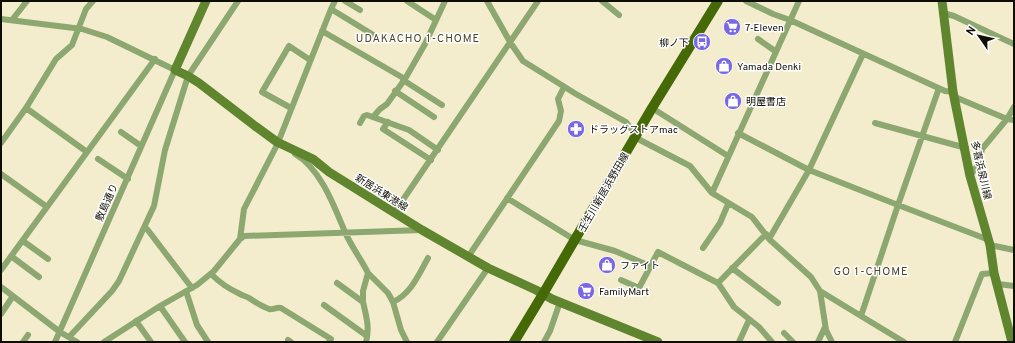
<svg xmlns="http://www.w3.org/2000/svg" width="1015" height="343" font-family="Overpass,'Noto Sans JP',sans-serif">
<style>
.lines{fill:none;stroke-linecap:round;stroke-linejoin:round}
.minor{stroke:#8da771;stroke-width:6}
.secondary{stroke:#5f852e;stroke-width:9}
.primary{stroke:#456907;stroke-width:10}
.labels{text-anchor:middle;stroke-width:3;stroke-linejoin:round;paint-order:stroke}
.poi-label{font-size:10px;fill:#100d04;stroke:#fff;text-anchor:start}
.street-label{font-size:10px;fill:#100d04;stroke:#fff}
.neighbourhood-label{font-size:11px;letter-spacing:1px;fill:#4a4329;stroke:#fff}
</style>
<rect width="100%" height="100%" fill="#f4edcd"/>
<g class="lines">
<path class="minor" d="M345,1L360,10
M407,1L436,20
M487,1L510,42L523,61L576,94L626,122L640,140L690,166L712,193L752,217L769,239L811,277L820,291L826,330L832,342
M602,1L619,15
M746,1L773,14L790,20L945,91L953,92
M331,9L375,36
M943,13L954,16L1014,44
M1,19L82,29L107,37L175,70L55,342
M12,20L27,1
M322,31L405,79
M758,39L775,51
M403,80L442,105
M395,91L434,117
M955,97L1007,119L1014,120
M26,108L87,152
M291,108L262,92L289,46L310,60
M652,108L728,156
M373,117L380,109L387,104L405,79L425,44L445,1
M388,122L383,129L431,160
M360,123L364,116L367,115L409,130L438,150
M875,123L966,148
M121,132L141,146
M738,133L809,170L898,205L939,88
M1,143L26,108L56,59L72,45L86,9L93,1
M295,154C321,169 334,206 345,232C351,246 361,259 368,273L363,291V302L337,283
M98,159L128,179
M1,174L47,207
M970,176L979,163L982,149L1007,119L1014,107
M712,193L799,1
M507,198L575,240L615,251L650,266
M394,213L538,1
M144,228L147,229L192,288
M766,234L718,283L734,307L759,327L772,342
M240,239L244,209L277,145L331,9L335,1
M769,239L809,170L863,54
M23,241L48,259
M990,245L1014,250
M703,248L720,223L728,204
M11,256L39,277
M468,257L559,121L561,111L558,99L564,87
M732,268L778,303
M1,270L155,59
M368,273L388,293L393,302C411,294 419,274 428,258
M211,274C219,282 229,289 240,294C243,296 246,296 249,298C255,302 261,306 269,309C273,310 276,307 281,308L331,339L329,342
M621,280L639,288L658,252L718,283
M998,284L1014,286
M1,287L60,332L77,342
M186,291L197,325L208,342
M820,291L861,316L898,205L989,240
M363,302C366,315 370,328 366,342
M393,302L401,330L407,342
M324,305L367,336
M160,306L185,342
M1,314L13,296
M861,316L904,342
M136,321L151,342
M784,333L793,342
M69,337L112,291L119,281L154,206L165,150L188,76L238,1
M288,340L291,342
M23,342L28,335
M104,342L160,306L197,285L214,271L240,239L244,236L422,230
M437,342L488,268
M544,342L550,331L560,302
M739,342L749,320
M818,342L825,327
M955,342L982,274L994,273"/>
<path class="secondary" d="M206,1L175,70L188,76L199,83L255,126L277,142L313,159L329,172L422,230L488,268L536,290L552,299L658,342
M942,1L953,92L970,176L990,245L994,273L1012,342"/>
<path class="primary" d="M514,342L543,294L652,108L718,1"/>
</g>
<defs>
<symbol id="supermarket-disc" viewBox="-11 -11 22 22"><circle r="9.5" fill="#7968e3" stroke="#fff"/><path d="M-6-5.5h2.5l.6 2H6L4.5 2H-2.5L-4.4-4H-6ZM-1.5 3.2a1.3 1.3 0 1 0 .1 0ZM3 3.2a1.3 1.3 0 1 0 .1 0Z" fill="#fff"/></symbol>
<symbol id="bus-disc" viewBox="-11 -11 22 22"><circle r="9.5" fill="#7968e3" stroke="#fff"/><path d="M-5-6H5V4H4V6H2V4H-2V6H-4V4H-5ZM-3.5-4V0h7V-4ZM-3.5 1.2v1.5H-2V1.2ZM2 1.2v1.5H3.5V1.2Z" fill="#fff"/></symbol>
<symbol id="shop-disc" viewBox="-11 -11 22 22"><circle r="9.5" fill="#7968e3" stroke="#fff"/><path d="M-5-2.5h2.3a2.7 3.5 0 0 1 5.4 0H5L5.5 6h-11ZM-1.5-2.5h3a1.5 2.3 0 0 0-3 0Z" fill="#fff"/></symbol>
<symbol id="pharmacy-disc" viewBox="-11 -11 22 22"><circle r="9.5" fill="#7968e3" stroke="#fff"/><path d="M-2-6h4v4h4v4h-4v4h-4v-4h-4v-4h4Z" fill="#fff"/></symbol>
</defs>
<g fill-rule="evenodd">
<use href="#supermarket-disc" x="722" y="17" width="20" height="20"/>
<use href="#bus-disc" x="692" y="32" width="20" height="20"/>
<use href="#shop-disc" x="714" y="56" width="20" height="20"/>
<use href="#shop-disc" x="723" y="91" width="20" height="20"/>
<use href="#pharmacy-disc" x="566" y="119" width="20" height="20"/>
<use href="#shop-disc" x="597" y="255" width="20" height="20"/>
<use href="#supermarket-disc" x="576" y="281" width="20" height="20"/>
</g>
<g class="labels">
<g class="poi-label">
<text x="745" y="31">7-Eleven</text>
<text x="689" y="46" text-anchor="end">柳ノ下</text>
<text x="737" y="70">Yamada Denki</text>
<text x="746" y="105">明屋書店</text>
<text x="589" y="133">ドラッグストアmac</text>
<text x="620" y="269">ファイト</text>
<text x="599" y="295">FamilyMart</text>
</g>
<g class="street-label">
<text transform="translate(982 170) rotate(77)" y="4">多喜浜泉川線</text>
<text transform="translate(382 192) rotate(32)" y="4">新居浜東港線</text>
<text transform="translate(603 192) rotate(-60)" y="4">壬生川新居浜野田線</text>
<text transform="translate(106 202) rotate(-66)" y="4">敷島通り</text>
</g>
<g class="neighbourhood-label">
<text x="418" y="42">UDAKACHO 1-CHOME</text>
<text x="871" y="275">GO 1-CHOME</text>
</g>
</g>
<rect width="1015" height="343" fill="none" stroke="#100d04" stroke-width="4"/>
<g transform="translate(979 36) rotate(304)" stroke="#ffffff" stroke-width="3" paint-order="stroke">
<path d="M0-3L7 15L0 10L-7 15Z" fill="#100d04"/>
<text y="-6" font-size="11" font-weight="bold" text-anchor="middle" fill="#100d04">N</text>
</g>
</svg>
